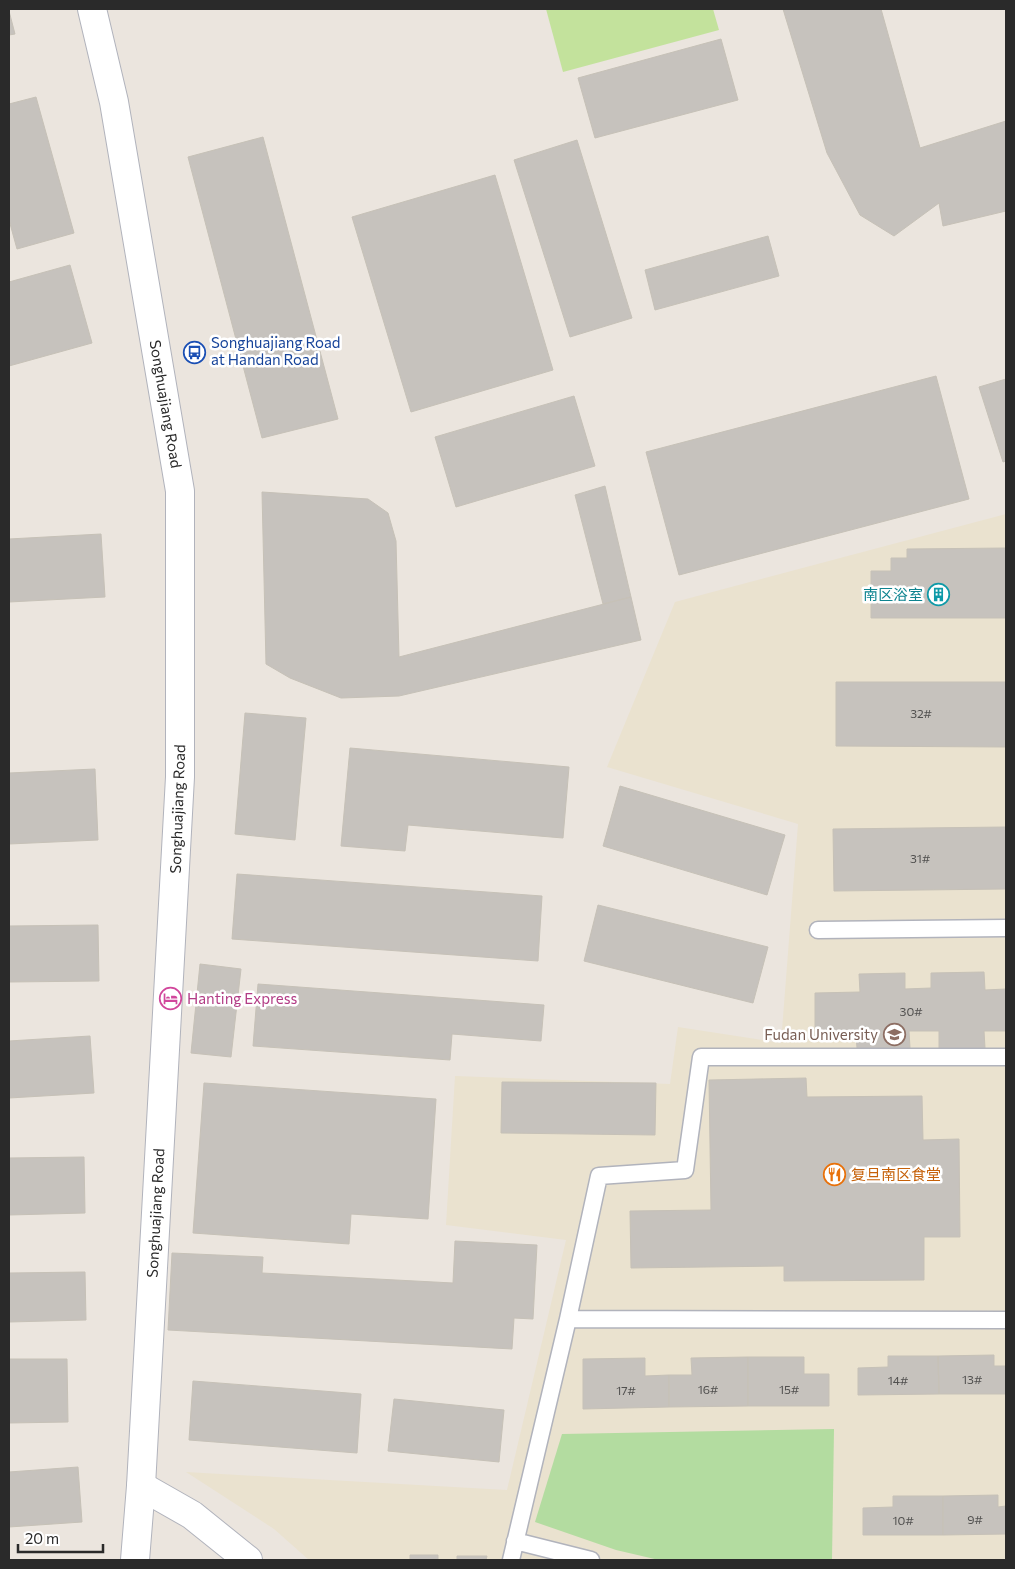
<svg xmlns="http://www.w3.org/2000/svg" width="1015" height="1569" font-family="Commissioner,'Noto Sans SC',sans-serif">
<style>
.education{fill:#eae2cf}
.green{fill:#b3dca0}
.pitch{fill:#c3e29c}
.building{fill:#c6c2bd;stroke:#c6c1b7}
.lines{fill:none;stroke-linecap:round;stroke-linejoin:round}
.service-casing{stroke:#b1b3bc;stroke-width:19}
.minor-casing{stroke:#b1b3bc;stroke-width:30}
.tertiary-casing{stroke:#b1b3bc;stroke-width:30}
.service{stroke:#fff;stroke-width:16}
.minor{stroke:#fff;stroke-width:28}
.tertiary{stroke:#fff;stroke-width:28}
.labels{text-anchor:middle;stroke-width:5;stroke-linejoin:round;paint-order:stroke}
.number-label{font-size:12px;fill:#51504f}
.transit-label{font-size:15px;fill:#164399;stroke:#fff;text-anchor:start}
.street-label{font-size:15px;fill:#2a2a2a;stroke:#fff}
.culture-label{font-size:15px;fill:#0d838f;stroke:#fff;text-anchor:end}
.hotel-label{font-size:15px;fill:#b23c85;stroke:#fff;text-anchor:start}
.education-label{font-size:15px;fill:#785e54;stroke:#fff;text-anchor:end}
.food-label{font-size:15px;fill:#c56008;stroke:#fff;text-anchor:start}
</style>
<rect width="100%" height="100%" fill="#ebe5de"/>
<path class="education" d="M1006,514V1560H309L274,1529L186,1472L507,1490L566,1240L446,1225L455,1076L670,1084L678,1027L781,1043L798,824L607,767L675,602Z"/>
<path class="green" d="M834,1429L832,1560H659L616,1550L535,1522L562,1434Z"/>
<path class="pitch" d="M546,9H713L719,30L563,72Z"/>
<path class="building" d="M783,9H881L920,148L1006,121V211L943,226L939,203L894,236L860,215L827,153Z
M9,11L15,34L9,35Z
M721,39L738,100L595,138L578,78Z
M36,97L74,233L17,249L9,220V104Z
M263,137L338,419L262,438L188,157Z
M577,140L632,318L570,337L514,160Z
M495,175L553,370L411,412L352,217Z
M768,236L779,276L655,310L645,270Z
M70,265L92,343L9,366V282Z
M936,376L969,499L679,575L646,452Z
M1006,379V461L1003,462L979,387Z
M574,396L595,466L456,507L435,437Z
M605,486L631,597L603,604L575,495Z
M262,492L368,499L388,513L396,541L399,657L631,597L641,640L399,696L341,698L290,678L266,664Z
M101,534L105,597L9,602V539Z
M1006,548V618H871V571H891V558H907V549Z
M836,682H1006V747L836,746Z
M245,713L306,718L295,840L235,834Z
M350,748L569,767L563,838L408,825L405,851L341,846Z
M95,769L98,840L9,844V773Z
M620,786L785,835L767,895L603,846Z
M1006,827V889L834,891L833,829Z
M237,874L542,896L538,961L232,939Z
M598,905L768,947L753,1003L584,961Z
M98,925L99,981L9,982V926Z
M200,964L241,969L231,1057L191,1053Z
M984,972L985,990L1006,989V1031H984L985,1048H939V1031H909L910,1048H857L856,1035L815,1036V993L860,992L859,974L905,973V989L931,988V973Z
M258,984L544,1005L541,1041L452,1034L450,1060L253,1046Z
M90,1036L94,1093L9,1098V1041Z
M806,1078L807,1097L922,1096L923,1140L959,1139L960,1237H924V1280L784,1281V1266L631,1268L630,1211L711,1210L709,1080Z
M502,1082L656,1083L655,1135L501,1133Z
M204,1083L436,1099L428,1219L351,1214L349,1244L193,1233Z
M84,1157L85,1213L9,1215V1158Z
M455,1241L537,1245L533,1319L514,1318L512,1349L168,1330L172,1253L263,1257L262,1273L453,1283Z
M85,1272L86,1320L9,1322V1273Z
M994,1355V1366H1006V1394H939L938,1356Z
M888,1356H938L939,1394L858,1395V1368L888,1367Z
M748,1357V1406L669,1407V1375H692L691,1358Z
M748,1357H804V1374H829V1406H748Z
M645,1358V1376L669,1375V1407L583,1409V1359Z
M9,1359H67L68,1422L9,1423Z
M193,1381L361,1394L357,1453L189,1440Z
M394,1399L504,1410L499,1462L388,1451Z
M78,1467L82,1522L9,1527V1472Z
M998,1495V1507L1006,1506V1534L943,1535V1496Z
M893,1496H943V1535H863V1508L893,1507Z
M410,1555H438V1560H410Z
M457,1556H487L486,1560H457Z"/>
<g class="lines">
<defs>
<path id="service" d="M818,930L1006,928
M568,1319L1006,1320
M515,1541L591,1560
M511,1560L568,1319L599,1176L685,1170L701,1057H1006"/>
<path id="minor" d="M141,1486L192,1515L248,1560"/>
<g id="tertiary">
<path id="s1" d="M92,9L114,102L180,491V777L141,1486L135,1560"/>
</g>
</defs>
<use href="#service" class="service-casing"/>
<use href="#minor" class="minor-casing"/>
<use href="#tertiary" class="tertiary-casing"/>
<use href="#service" class="service"/>
<use href="#minor" class="minor"/>
<use href="#tertiary" class="tertiary"/>
</g>
<defs>
<symbol id="bus-ring" viewBox="-11 -11 22 22"><circle r="9.5" fill="#fff" stroke="#1a4fb4" stroke-width="1.5"/><path d="M-5-6H5V4H4V6H2V4H-2V6H-4V4H-5ZM-3.5-4V0h7V-4ZM-3.5 1.2v1.5H-2V1.2ZM2 1.2v1.5H3.5V1.2Z" fill="#1a4fb4"/></symbol>
<symbol id="building-ring" viewBox="-11 -11 22 22"><circle r="9.5" fill="#fff" stroke="#0f9aa8" stroke-width="1.5"/><path d="M-4-6H4V6H1V3H-1V6H-4ZM-2.5-4.3h1.7v1.8h-1.7ZM.8-4.3h1.7v1.8H.8ZM-2.5-1h1.7V.8h-1.7ZM.8-1h1.7V.8H.8Z" fill="#0f9aa8"/></symbol>
<symbol id="hotel-ring" viewBox="-11 -11 22 22"><circle r="9.5" fill="#fff" stroke="#d1479c" stroke-width="1.5"/><path d="M-6-4.5h1.5V1H6V5H4.5V3h-9V5H-6ZM-4 0a1.8 1.8 0 1 1 3.6 0ZM.5 0V-2.5h3Q6-2.5 6 0Z" fill="#d1479c"/></symbol>
<symbol id="university-ring" viewBox="-11 -11 22 22"><circle r="9.5" fill="#fff" stroke="#8d6e63" stroke-width="1.5"/><path d="M0-5L7-2L0 1L-7-2ZM-4 1L0 2.5L4 1V4Q0 6-4 4Z" fill="#8d6e63"/></symbol>
<symbol id="restaurant-ring" viewBox="-11 -11 22 22"><circle r="9.5" fill="#fff" stroke="#e8710a" stroke-width="1.5"/><path d="M-5-6h1v4h1v-4h1v4h1v-4h1v5L-1.5 .5V6h-2V.5L-5-1ZM5-6V6H3V1.5H1.5Q1.5-4 5-6Z" fill="#e8710a"/></symbol>
</defs>
<g fill-rule="evenodd">
<use href="#bus-ring" x="182" y="340" width="25" height="25"/>
<use href="#building-ring" x="926" y="582" width="25" height="25"/>
<use href="#hotel-ring" x="158" y="986" width="25" height="25"/>
<use href="#university-ring" x="882" y="1022" width="25" height="25"/>
<use href="#restaurant-ring" x="822" y="1162" width="25" height="25"/>
</g>
<g class="labels">
<g class="number-label">
<text x="921" y="718">32#</text>
<text x="920" y="863">31#</text>
<text x="911" y="1016">30#</text>
<text x="972" y="1384">13#</text>
<text x="898" y="1385">14#</text>
<text x="708" y="1394">16#</text>
<text x="789" y="1394">15#</text>
<text x="626" y="1395">17#</text>
<text x="975" y="1524">9#</text>
<text x="903" y="1525">10#</text>
</g>
<g class="transit-label">
<text x="211" y="348">Songhuajiang Road<tspan x="211" dy="17">at Handan Road</tspan></text>
</g>
<g class="street-label">
<text dy="5" stroke="none"><textPath href="#s1" startOffset="402">Songhuajiang Road</textPath></text>
<text transform="translate(178 809) rotate(-88)" y="5">Songhuajiang Road</text>
<text transform="translate(156 1213) rotate(-87)" y="5">Songhuajiang Road</text>
</g>
<g class="culture-label">
<text x="923" y="600">南区浴室</text>
</g>
<g class="hotel-label">
<text x="187" y="1004">Hanting Express</text>
</g>
<g class="education-label">
<text x="878" y="1040">Fudan University</text>
</g>
<g class="food-label">
<text x="851" y="1180">复旦南区食堂</text>
</g>
</g>
<rect width="1015" height="1569" fill="none" stroke="#2a2a2a" stroke-width="20"/>
<path d="M18 1544v8h85v-8" fill="none" stroke="#2a2a2a" stroke-width="2.5"/>
<text x="25" y="1544" font-size="15" fill="#2a2a2a" stroke="#ffffff" stroke-width="4" paint-order="stroke">20 m</text>
</svg>
